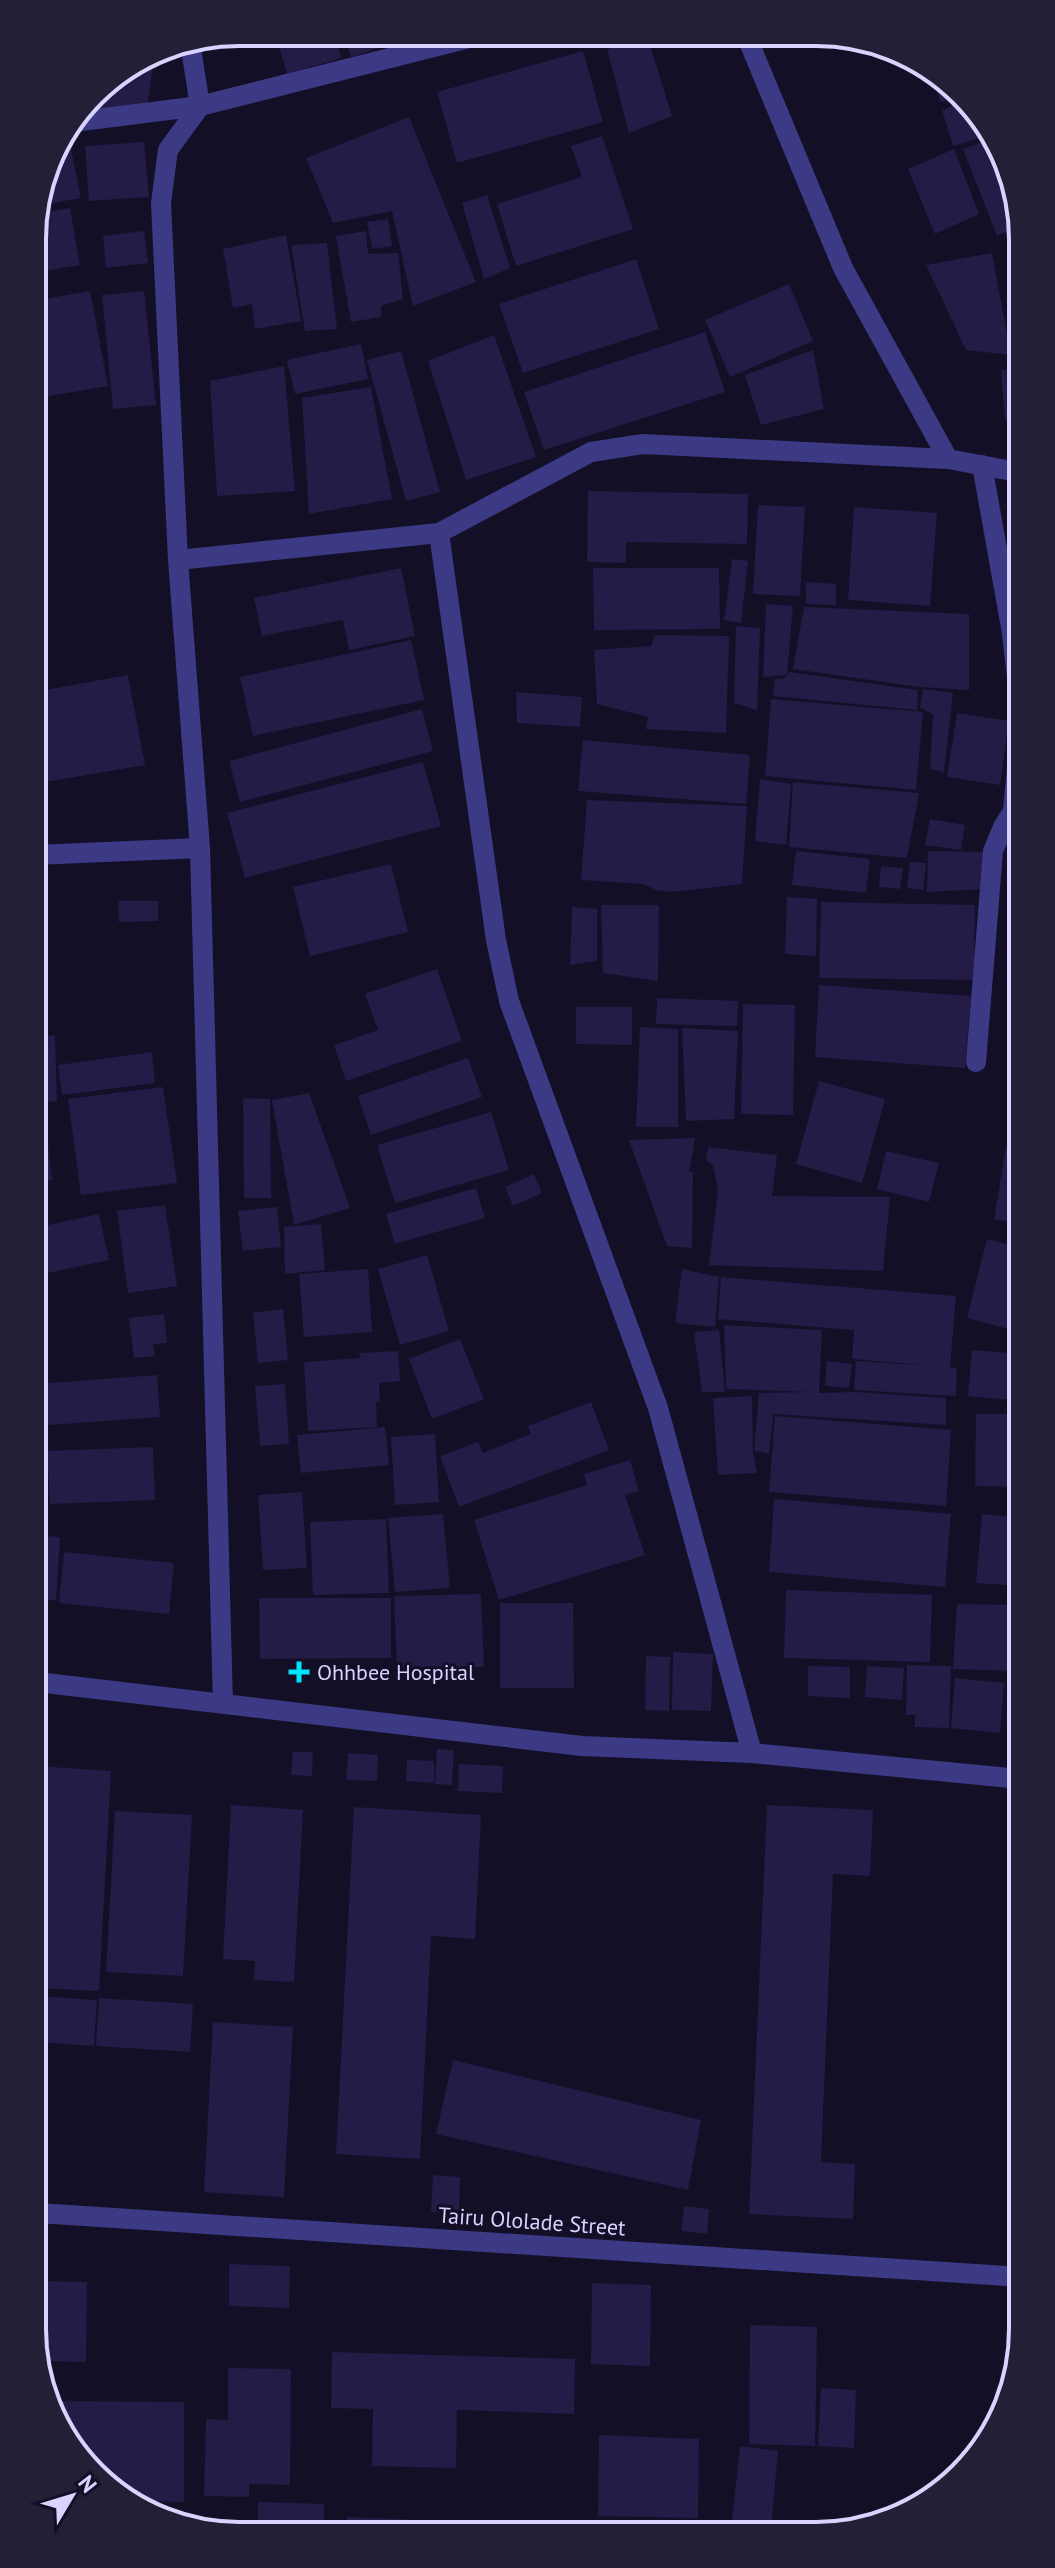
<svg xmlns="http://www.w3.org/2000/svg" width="1055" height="2568" font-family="'PT Sans',sans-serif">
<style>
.building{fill:#241b47}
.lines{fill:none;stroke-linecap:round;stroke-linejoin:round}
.street{stroke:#3d3a85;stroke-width:20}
.poi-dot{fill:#00e5ff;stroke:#130f26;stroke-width:3}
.labels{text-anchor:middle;stroke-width:6;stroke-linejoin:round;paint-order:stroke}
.poi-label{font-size:22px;fill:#d9d4ff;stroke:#130f26;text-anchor:start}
.street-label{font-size:22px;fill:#d9d4ff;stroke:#130f26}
.rim{fill:none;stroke:#d9d4ff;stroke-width:4}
</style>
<rect width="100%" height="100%" fill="#130f26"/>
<path class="building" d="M275,32L334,33L341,58L287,74Z
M343,33H421V34L351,57Z
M648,39L672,116L629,133L607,49Z
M155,51L147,108L82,109L102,84Z
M583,51L603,122L457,163L437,92Z
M945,80L953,84L960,96L941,102L934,83Z
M964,101L986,136L953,146L942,110Z
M409,117L476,282L413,306L392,211L333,223L306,158Z
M602,136L633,229L516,266L497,204L582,177L571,146Z
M988,140L1016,186V228L997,236L963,149Z
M144,142L149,197L89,201L85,146Z
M71,149L81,198L37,206L52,153Z
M954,149L979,214L935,234L908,169Z
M487,195L510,268L484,279L462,203Z
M70,208L80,265L33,273L32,225L35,214Z
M388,219L392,246L372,249L367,222Z
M144,231L148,263L106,268L103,236Z
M366,231L368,254L398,253L403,299L381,306V317L351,322L336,236Z
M286,235L301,321L255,329L252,304L233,308L223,249Z
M327,243L337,329L305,331L291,245Z
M992,253L1011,355L966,350L926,265Z
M636,259L659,329L523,373L499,304Z
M789,284L813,341L730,377L705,320Z
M90,291L108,386L33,399V301Z
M144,291L156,405L113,409L102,295Z
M705,332L725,392L544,450L524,392Z
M494,335L536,457L466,480L428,361Z
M361,344L368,379L295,394L287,360Z
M813,350L824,409L761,425L745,375Z
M401,351L440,492L406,501L367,360Z
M284,366L295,491L217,496L210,381Z
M1017,369V418L1005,419L1001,370Z
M371,387L392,499L309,514L302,398Z
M588,491L748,494L747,544L626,542V563L587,562Z
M758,505L805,507L800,596L753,594Z
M854,507L937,513L930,606L848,600Z
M732,559L748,561L741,623L724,620Z
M401,568L415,636L349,650L343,620L262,636L254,598Z
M593,568H719L720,629L594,630Z
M806,582L836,584V605L806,604Z
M766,604L793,606L787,675L763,677Z
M804,607L969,614V690L919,687L793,669Z
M736,626L760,628L757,710L734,703Z
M655,635L729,636L726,733L646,729L648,717L597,704L594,650L651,646Z
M411,640L424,700L253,736L240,677Z
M36,654L40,687L34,688V655Z
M790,672L918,690L917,710L773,696L775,679L785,678Z
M128,675L145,765L34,784V692Z
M923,689L953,693L944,772L930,769L933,714L920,708Z
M516,692L582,697L580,727L517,723Z
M771,699L923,712L916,790L765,776Z
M422,709L433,751L240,802L229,761Z
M957,713L1009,721L1000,785L947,777Z
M583,740L750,755L746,804L578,791Z
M423,762L441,826L245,878L227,813Z
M760,779L791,784L786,845L755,841Z
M793,782L919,793L907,858L789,847Z
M587,800L747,806L742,884L671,892L656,890L643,884L581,880Z
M930,819L965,825L961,850L925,845Z
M796,851L870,859L866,893L792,885Z
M928,851L986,852L984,889L927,892Z
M910,862L926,863L923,890L907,888Z
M391,864L408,932L310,956L293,887Z
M881,866L903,868L900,889L879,887Z
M787,897L817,899L816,956L785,954Z
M118,901H158V921L119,922Z
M821,902L975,905L974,980L819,978Z
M601,905H659L658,981L603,973Z
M572,907L597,909V961L570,965Z
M38,944L39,981L35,983V945Z
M437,969L462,1041L346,1081L334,1045L378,1030L365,994Z
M819,985L971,996L965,1068L815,1057Z
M657,998L738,1001L737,1026L656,1024Z
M743,1004L795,1005L793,1115L741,1114Z
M576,1007H632V1045L576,1044Z
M640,1027L678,1029V1127H636Z
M682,1028L738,1031L734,1119L686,1121Z
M55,1035L57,1101L35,1104V1037Z
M152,1052L155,1083L62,1095L58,1065Z
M468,1058L482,1097L371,1135L358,1096Z
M819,1081L885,1099L862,1183L796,1164Z
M163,1087L177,1183L81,1195L68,1099Z
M309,1093L350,1208L294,1225L272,1100Z
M243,1098L270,1099L271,1198H244Z
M44,1108L52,1180L35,1182V1109Z
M491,1112L509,1170L395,1203L377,1145Z
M695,1138L689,1172H693L692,1248L667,1246L629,1140Z
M708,1147L777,1155L772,1196L890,1197L883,1271L709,1265L718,1189L713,1166L706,1160Z
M1006,1147L1019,1149V1224L994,1219Z
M886,1151L939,1163L929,1202L877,1189Z
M534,1174L542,1193L513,1206L505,1187Z
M476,1188L485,1218L395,1244L386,1214Z
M165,1205L177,1286L128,1293L117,1211Z
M277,1207L281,1247L243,1251L238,1211Z
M99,1214L109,1260L48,1273L39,1227Z
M321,1224L325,1270L285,1274L284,1227Z
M987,1239L1019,1247L1020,1332L967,1318Z
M427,1255L449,1331L400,1345L378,1269Z
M368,1269L372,1332L304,1337L299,1274Z
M682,1269L719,1277L715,1327L675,1323Z
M721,1277L956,1296L950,1368H957L956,1396L854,1390L856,1361L935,1366L852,1359L854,1330L718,1319Z
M37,1287L45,1325L36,1327V1288Z
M283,1309L288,1360L258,1363L253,1313Z
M164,1314L167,1343L153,1344L155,1356L134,1358L129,1318Z
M724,1325L822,1330L819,1393L856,1392L946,1398V1425L773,1414L769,1454L754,1450L759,1393L810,1392L726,1389Z
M719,1330L725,1392H702L694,1332Z
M460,1339L484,1399L432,1419L409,1359Z
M972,1350L1020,1354V1401L968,1396Z
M398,1351L400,1381L379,1383L380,1402H376L377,1427L308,1431L304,1362L360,1358L359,1353Z
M827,1361L852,1364L849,1388L825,1386Z
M157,1375L160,1417L36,1426V1384Z
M285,1384L289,1444L260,1446L255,1386Z
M752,1396L753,1453L757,1473L718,1475L713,1398Z
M591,1402L609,1450L459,1507L440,1456L478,1442L483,1453L531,1434L528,1426Z
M976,1414H1020V1487L975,1486Z
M775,1416L951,1430L946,1506L769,1492Z
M385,1427L389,1465L301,1473L297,1435Z
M435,1434L439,1502L395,1505L391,1437Z
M153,1447L155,1500L50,1504L47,1451Z
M630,1460L639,1491L625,1495L645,1555L499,1600L474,1520L587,1485L584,1474Z
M302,1492L307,1568L263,1570L258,1495Z
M774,1499L951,1514L945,1587L769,1572Z
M443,1514L450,1588L395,1592L388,1518Z
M982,1514L1020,1518V1586L976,1583Z
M386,1519L389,1593L313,1595L310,1522Z
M36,1535L60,1537L56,1600L37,1599Z
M64,1552L174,1563L169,1614L59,1603Z
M786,1590L932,1595L930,1662L784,1658Z
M481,1594L484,1667L397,1669L394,1596Z
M259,1598H391V1658L260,1659Z
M500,1603H573L574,1688H500Z
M957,1604L1018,1605L1012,1671L953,1669Z
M673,1652L713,1654L711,1711L672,1710Z
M646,1656L670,1657L669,1711L645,1710Z
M907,1665L951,1666L949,1728L915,1727V1715H906Z
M808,1666L850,1667V1698L808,1696Z
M867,1666L904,1668L902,1700L865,1697Z
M955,1678L1004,1683L1000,1733L951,1728Z
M1013,1701H1021V1722H1012Z
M437,1749L454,1750L452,1785L435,1784Z
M293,1752H313L312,1776L291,1775Z
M348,1753L378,1755L377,1781L346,1780Z
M407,1760L434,1761V1783L406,1781Z
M459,1764L503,1766L502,1793L458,1791Z
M37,1766L111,1771L99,1991L38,1988Z
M231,1805L303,1810L294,1982L254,1980L255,1961L223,1959Z
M767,1805L873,1810L870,1876L833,1874L821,2162L855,2164L853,2219L749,2214Z
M354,1807L481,1815L475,1939L431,1936L420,2159L336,2154Z
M115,1811L192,1815L183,1976L106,1972Z
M38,1996L97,2000L94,2046L38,2042Z
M99,1998L193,2004L190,2052L96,2046Z
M213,2022L293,2027L284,2197L204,2192Z
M453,2060L701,2120L688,2190L436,2134Z
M433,2175L460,2177L459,2213L431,2212Z
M684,2206L709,2209L707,2234L681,2231Z
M229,2264L290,2266L289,2308L229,2306Z
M39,2281L87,2282L86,2362L39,2361Z
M592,2283L651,2285L650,2366L591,2364Z
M750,2325L817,2327L815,2446L749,2444Z
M332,2352L575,2359L574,2414L457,2410L456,2468L372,2466L373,2409L331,2408Z
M228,2368L291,2369L290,2485L249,2484V2497L204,2496L206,2419L228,2420Z
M1001,2381H1008L1000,2402H999Z
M821,2388L856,2390L854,2448L818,2446Z
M50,2401L184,2402V2502L141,2501L93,2476Z
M599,2435L699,2439L698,2518L598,2516Z
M740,2446L778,2451L771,2530H731Z
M258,2502L324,2504V2532H258Z
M347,2517L445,2521V2531H346Z
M476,2525L543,2528V2531H476Z"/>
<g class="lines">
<path class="street" d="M746,35L843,268L948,459
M190,42L200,106L168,150L161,203L178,560L200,848L223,1704
M73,122L200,106L485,34
M982,465L1012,633L1018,687
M439,533L591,452L643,444L948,459L1017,472
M178,560L439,533L496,940L509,1001L658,1408L752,1753
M1018,756L1013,811H1018
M34,855L200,848
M976,1062L993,851L1003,827L1013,811
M37,1682L582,1746L752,1753L1021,1779
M38,2213L1022,2277"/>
</g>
<path class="poi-dot" d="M295 1660h8v8h8v8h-8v8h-8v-8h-8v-8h8z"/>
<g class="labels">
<g class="poi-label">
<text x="317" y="1680">Ohhbee Hospital</text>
</g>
<g class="street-label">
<text transform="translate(532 2221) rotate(4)" y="8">Tairu Ololade Street</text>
</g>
</g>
<path d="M0 0H1055V2568H0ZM239 46H816A193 193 0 0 1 1009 239V2329A193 193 0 0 1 816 2522H239A193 193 0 0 1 46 2329V239A193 193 0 0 1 239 46Z" fill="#231f37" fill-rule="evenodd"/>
<path class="rim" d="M239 46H816A193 193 0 0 1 1009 239V2329A193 193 0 0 1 816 2522H239A193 193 0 0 1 46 2329V239A193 193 0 0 1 239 46Z"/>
<g transform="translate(72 2496) rotate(52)" stroke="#130f26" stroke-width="6" paint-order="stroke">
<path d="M0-6L14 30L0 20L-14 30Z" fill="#d9d4ff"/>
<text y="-12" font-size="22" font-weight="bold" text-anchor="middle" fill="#d9d4ff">N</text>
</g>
</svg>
